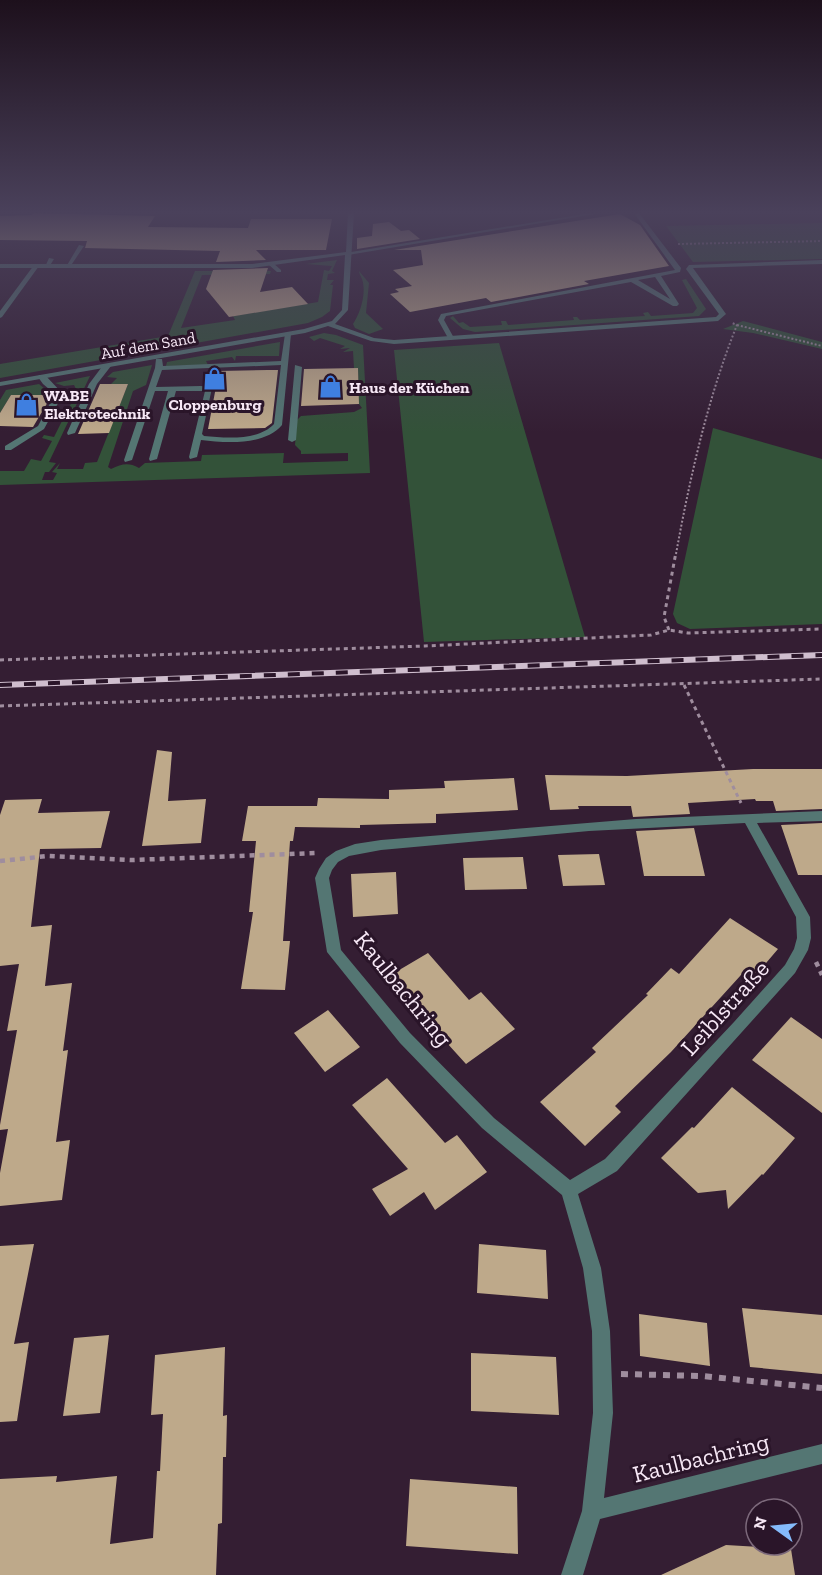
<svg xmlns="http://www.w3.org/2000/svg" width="822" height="1575" font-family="'Zilla Slab',serif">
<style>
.green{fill:#335239}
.building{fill:#bea98a}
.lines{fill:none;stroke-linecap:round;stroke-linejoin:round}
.path-far3{stroke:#9f8d9e;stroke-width:2;stroke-dasharray:2 2;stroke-linecap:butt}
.path-far2{stroke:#9f8d9e;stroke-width:3;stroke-dasharray:4 4;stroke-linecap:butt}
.path-far1{stroke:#9f8d9e;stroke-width:4.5;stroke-dasharray:5 5;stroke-linecap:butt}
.path{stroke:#9f8d9e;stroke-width:6;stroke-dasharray:7 7;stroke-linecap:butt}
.service{fill:#547673;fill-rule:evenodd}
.minor{fill:#547673;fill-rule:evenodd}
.rail-casing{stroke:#cfbece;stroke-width:6}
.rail{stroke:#2a1529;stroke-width:4;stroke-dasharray:12;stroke-linecap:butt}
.labels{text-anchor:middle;stroke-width:6;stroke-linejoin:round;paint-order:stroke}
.far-street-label{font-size:16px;fill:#f7e8f6;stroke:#2a1529}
.far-poi-label{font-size:16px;font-weight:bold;fill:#f7e8f6;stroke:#2a1529;text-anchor:start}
.near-street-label{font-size:24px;fill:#f7e8f6;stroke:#2a1529}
</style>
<rect width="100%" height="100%" fill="#341e33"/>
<path class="green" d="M822,223V259L693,262L666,226Z
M337,260L332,271L335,273L328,274L327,280H334L330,285H333L330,311L322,317L308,323L0,378V364L168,336L195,271H271L270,274L202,275L181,328L235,320L233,316L318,302L324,270L329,271L332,266L306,264Z
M359,271L369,283L366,313L383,329L369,334L355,328L353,324C360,314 367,293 362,279C361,276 359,274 359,271Z
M686,279L706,309L699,316L475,332L463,329L450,318L453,316L459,323L463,322L470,327L502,325L501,321H506L508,325L574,320L573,317H577L580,320L645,316L643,313L648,312L651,316L693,313L697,308L682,280Z
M743,321L822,342V349L753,333L723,329Z
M324,333L336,335L363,345L370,473L0,485V471H24L31,459L41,461L52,441L42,438L44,435L54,437L63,419L54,416L56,413L65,415L74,398L65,395L77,391L74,385L64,386L55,383L90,376L49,462L56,463L49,472H45L42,480H53L57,473L52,472L60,463L57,469H83L85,463L97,462L128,384H111L117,378L107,377L113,372L152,365L146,385L133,391L108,467L111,469C122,464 128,462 139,468L145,463L201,461L202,455L284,453L283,463L348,461V453L301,454V451L295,445L297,420L301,416L354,412L362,408L359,404L358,368H354L353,351L343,352L350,348L340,349L345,346L320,338L314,341L309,337Z
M280,342L279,356H236L235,361L232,357L206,361L208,365L166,366L167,362Z
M499,343L585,637L424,642L394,350Z
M39,384L52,395H11L0,413V400L6,390Z
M713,428L822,459V624L690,629L677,623L673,614Z"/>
<path class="building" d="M33,213L155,216L148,227L248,228L251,219H332L326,250H256L266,260L216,262L220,251L85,248L87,241L0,240V216L32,215Z
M620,214L640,225L669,266L584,281L589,284L551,291L491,302L486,298L410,312L390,294L399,292L395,289L412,286L393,270L423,265L421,250H394Z
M389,222L401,231L409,230L420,239L357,249V238L372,236L373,224Z
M268,268L260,292L292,287L308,304L229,317L206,289L213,270Z
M358,368L359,404L301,406L304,369Z
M268,370H278L272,423L265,428L208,429L219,371Z
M100,384H128L109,433L78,434Z
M11,395H52L33,427L0,426V413Z
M157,750L172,752L168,801L206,799L201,843L142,846Z
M753,769H822V809L776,811L773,801H756L755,799L688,803L690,814L633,817L631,806H578L579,809L550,810L545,775L627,776Z
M514,778L518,810L436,814V823L360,825V828L295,827L293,841H290L283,941H290L285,990L241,989L253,912H249L256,841H242L248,806H317L318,798L389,799V790L445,788L444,781Z
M42,799L38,813L110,811L101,848L40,849L31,927L52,925L45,986L72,983L63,1051L68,1050L56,1142L70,1140L62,1200L0,1206V1173L8,1129L0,1130V1125L17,1030L7,1031L19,964L0,966V815L5,800Z
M822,823V875H798L781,825Z
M694,828L705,876H644L636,831Z
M599,854L605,885L563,886L558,855Z
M523,857L527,889L465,890L463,858Z
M396,872L398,914L353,917L351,874Z
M730,918L778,949L750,982L741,975L671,1052L615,1106L621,1112L585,1146L540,1102L596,1052L592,1048L648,995L646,994L671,968L679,974Z
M428,953L469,1000L481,992L515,1029L466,1064L417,1010L412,1013L384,979Z
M328,1010L360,1047L325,1072L294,1033Z
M791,1017L822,1039V1113L752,1060Z
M387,1078L445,1143L457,1135L487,1172L435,1210L424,1192L390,1216L372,1189L408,1169L352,1105Z
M732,1087L795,1138L763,1175L762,1174L728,1209L726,1190L698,1193L661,1158L692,1127L694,1128Z
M34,1244L14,1344L29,1342L17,1421L0,1422V1246Z
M479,1244L546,1250L548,1299L477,1293Z
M742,1308L822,1315V1374L750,1367Z
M639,1314L707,1323L710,1366L640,1356Z
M109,1335L100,1413L63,1416L74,1338Z
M225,1347L223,1416L227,1415L226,1457H223L222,1523L218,1524L216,1575H0V1479L57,1476L56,1482L117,1476L110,1544L153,1538L157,1471H160L163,1414L151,1415L155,1355Z
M471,1353L556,1357L559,1415L471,1411Z
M410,1479L517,1487L518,1554L406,1546Z
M726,1545L791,1549L795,1575H661Z"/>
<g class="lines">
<path class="path-far3" d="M678,244L822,241
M737,325L822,346
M676,554C690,477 708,397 737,325L732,323"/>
<path class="path-far2" d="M669,630L664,617L676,552
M0,660L425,646L651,635L669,630L688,633L822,629
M684,685L741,803
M0,706L822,679"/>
<path class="path-far1" d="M0,861L48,856L132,860L317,853
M816,962L822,975"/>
<path class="path" d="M621,1374L702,1376L822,1388"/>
<path class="service" d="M590,213H601L348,255L345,253Z
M634,213H639L681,268L680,272L661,276L679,304L677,306H673L631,282L446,316L444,320L454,338L451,340L448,338L438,320L441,314L675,270ZM655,277L670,299L638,280Z
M79,245L84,246L70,267H66Z
M49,258L54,259L49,267H45Z
M269,263H273L281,270V272H277L269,265Z
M34,265L39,266L2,317L0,318V311Z
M288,332L291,334L282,425C264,446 226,443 201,440L197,457L190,459L189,457L205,391H176L157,459L150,461L149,459L168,391H155L132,460L125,462L124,460L155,368L156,359H162L163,366L281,361L285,334ZM281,365L274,424C258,441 226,438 204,436L202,434L212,388L201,386L156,387L162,370Z
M104,364L111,366L97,384L75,433L68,435L67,433L89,384Z
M295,365L302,367L296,440L292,442L288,440Z
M39,375H45L63,394L44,429L11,450H5V446L38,426L55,394L43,384L38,377Z"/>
<path class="minor" d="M348,213H354L348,310L335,324L374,338L394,340L716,317L719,314L686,269L689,265L822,260V264L693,268L726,314L718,321L394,344L371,341L328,326L305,333L0,386V382L304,329L332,321L342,310L345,255L252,268H0V264H252L346,252Z
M822,811V821L757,823L810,917L811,938L808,950L795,973L617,1171L578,1194L601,1268L610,1331L613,1413L604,1498L822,1444V1464L600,1519L583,1575H561L582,1511L593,1413L592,1331L583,1268L562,1195L482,1128L400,1043L327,952L315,878L319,869L326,858L336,851L355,844L381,840L636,819ZM745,823L796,917L797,938L794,949L785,965L734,1022L605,1159L570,1180L494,1118L410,1033L341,950L329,878L332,870L338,862L349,856L381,850L589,831Z"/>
<defs>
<path id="rail" d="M0,685L822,655"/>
</defs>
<use href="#rail" class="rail-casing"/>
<use href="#rail" class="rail"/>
</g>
<linearGradient id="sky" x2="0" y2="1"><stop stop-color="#1d101c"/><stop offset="0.49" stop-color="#4a415b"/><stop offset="1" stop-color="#4a415b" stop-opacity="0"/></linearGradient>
<rect width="822" height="433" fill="url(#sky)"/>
<defs>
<symbol id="shop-bare" viewBox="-9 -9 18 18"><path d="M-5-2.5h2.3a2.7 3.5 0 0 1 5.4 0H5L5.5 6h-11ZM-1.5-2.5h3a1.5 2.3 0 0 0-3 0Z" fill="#3f7fe0" stroke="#2a1529" stroke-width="2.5" paint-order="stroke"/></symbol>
</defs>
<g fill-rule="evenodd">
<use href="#shop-bare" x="198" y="362" width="33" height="33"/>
<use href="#shop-bare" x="314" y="370" width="33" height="33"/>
<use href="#shop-bare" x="10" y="388" width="33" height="33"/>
</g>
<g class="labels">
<g class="far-street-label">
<text transform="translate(148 345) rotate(-10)" y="6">Auf dem Sand</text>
</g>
<g class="far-poi-label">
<text x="349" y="393">Haus der Küchen</text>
<text x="44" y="401">WABE<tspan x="44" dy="18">Elektrotechnik</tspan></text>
<text x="215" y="410" text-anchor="middle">Cloppenburg</text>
</g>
<g class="near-street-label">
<text transform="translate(403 989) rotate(51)" y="8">Kaulbachring</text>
<text transform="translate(725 1008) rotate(-48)" y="8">Leiblstraße</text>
<text transform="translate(701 1458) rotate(-14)" y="8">Kaulbachring</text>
</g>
</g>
<g transform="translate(774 1527) rotate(285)"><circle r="28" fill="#2a1529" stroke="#7c697b" stroke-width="1.5"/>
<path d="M0-4.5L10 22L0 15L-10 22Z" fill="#85bbfb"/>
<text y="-9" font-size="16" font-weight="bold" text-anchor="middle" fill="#f7e8f6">N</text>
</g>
</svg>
